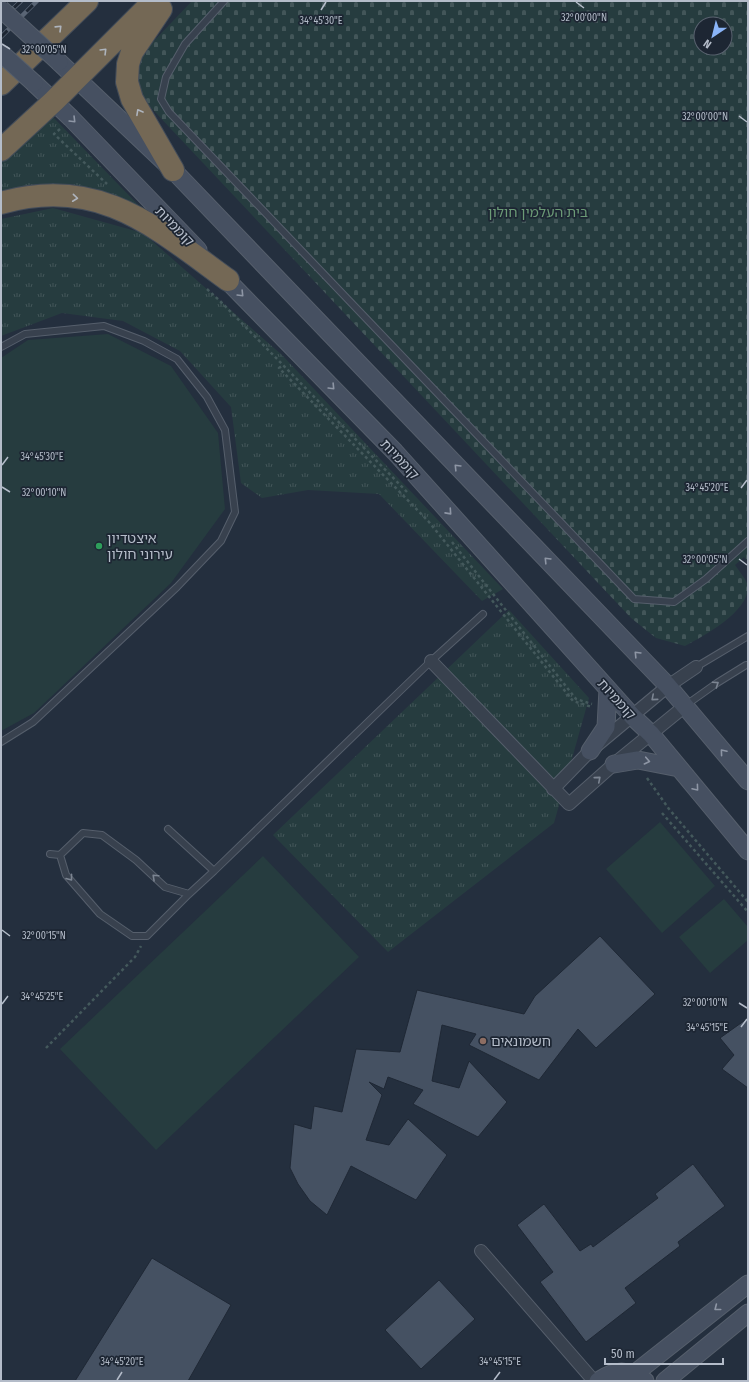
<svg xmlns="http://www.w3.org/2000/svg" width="749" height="1382" font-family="'Fira Sans Condensed','Noto Sans Hebrew',sans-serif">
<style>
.grass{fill:url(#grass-tufts)}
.cemetery{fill:url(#cemetery-stones);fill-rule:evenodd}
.pitch{fill:#263c3f}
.building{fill:#455162;stroke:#1f2835}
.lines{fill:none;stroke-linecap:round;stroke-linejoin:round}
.lane-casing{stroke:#565f6c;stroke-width:8}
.street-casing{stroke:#565f6c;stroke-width:14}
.secondary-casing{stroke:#565f6c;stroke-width:19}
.highway-casing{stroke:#434c59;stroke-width:24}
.path{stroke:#44595c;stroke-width:2.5;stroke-dasharray:3 3;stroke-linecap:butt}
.lane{stroke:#38414e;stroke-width:6}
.street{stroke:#38414e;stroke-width:12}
.secondary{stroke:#465061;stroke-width:17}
.highway{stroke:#746855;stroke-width:22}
.rail-casing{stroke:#5a6575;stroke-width:4.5}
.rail{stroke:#1d2633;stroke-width:3;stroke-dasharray:9;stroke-linecap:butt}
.secondary-bridge-casing{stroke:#565f6c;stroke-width:19;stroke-linecap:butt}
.secondary-bridge{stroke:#465061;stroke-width:17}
.oneway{stroke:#aeb4bd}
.oneway2{stroke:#8e96a5}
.oneway3{stroke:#7c8592}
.ticks{fill:none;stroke:#b4bcc9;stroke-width:1.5}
.leisure-dot{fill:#2e9e5b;stroke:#1d2633;stroke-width:1.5}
.education-dot{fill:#8d6e63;stroke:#1d2633;stroke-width:1.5}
.labels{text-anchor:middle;stroke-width:3.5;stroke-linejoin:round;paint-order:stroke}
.park-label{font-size:14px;fill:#6b9a76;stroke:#1d2633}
.street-label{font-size:14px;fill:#b4bcc9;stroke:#1d2633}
.poi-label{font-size:14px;fill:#b4bcc9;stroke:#1d2633;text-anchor:start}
.ticks-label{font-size:10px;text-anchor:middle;fill:#b4bcc9;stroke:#1d2633;stroke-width:3.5;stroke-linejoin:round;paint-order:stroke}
</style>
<defs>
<pattern id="grass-tufts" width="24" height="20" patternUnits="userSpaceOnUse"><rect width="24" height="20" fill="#263c3f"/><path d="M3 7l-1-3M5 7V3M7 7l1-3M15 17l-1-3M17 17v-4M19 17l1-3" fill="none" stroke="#435659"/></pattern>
<pattern id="cemetery-stones" width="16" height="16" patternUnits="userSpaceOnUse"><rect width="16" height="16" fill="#263c3f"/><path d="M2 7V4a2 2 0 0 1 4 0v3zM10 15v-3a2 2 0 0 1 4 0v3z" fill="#435659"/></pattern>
</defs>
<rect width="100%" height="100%" fill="#242f3e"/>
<path class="grass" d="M52,116L148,215L119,199L71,184L22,186L1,192V162Z
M53,208L143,233L282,355L503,589L482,601L379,494L308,490L262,498L241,483L231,407L180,351L123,321L62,313L1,336V219Z
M509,610L589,698L554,823L388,952L273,835Z"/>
<path class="cemetery" d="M192,1H748V561L744,557L735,565C739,571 746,579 748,586C749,612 704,636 685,646L656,638L631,618L139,95L134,69L150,45ZM701,24H725V48H701Z"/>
<path class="pitch" d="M108,334L171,366L218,433L225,509L171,583L34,713L1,731V358L28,340Z
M660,822L715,886L662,933L606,869Z
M263,856L359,957L156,1150L60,1049Z
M724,899L748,927V940L710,973L679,937Z"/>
<path class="building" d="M600,936L655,994L596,1048L578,1029L539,1080L469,1045L476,1034L442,1025L432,1081L459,1088L469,1061L507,1102L478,1137L413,1104L423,1090L388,1077L384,1089L369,1082L382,1095L366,1140L389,1145L408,1119L447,1155L416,1200L351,1166L327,1215L310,1201L298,1184L290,1168L294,1124L311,1129L314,1106L342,1112L356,1049L400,1052L417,990L524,1014L535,996Z
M748,1018V1088L722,1069L734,1055L720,1038Z
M693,1164L725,1206L678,1242L680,1246L625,1288L636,1303L586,1342L540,1282L553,1272L517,1225L544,1204L580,1251L591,1244L593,1247L658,1198L655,1194Z
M152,1258L231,1305L188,1381H75Z
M439,1280L475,1319L421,1369L385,1330Z"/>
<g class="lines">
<defs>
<path id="lane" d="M224,1L185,44L166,77L161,99L169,112L634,599L674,602L706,579L748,541
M1,347L25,334L104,326L144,341L177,359L207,397L225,430L235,512L221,541L177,587L33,722L1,742
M696,667L748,636
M686,705L717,683L746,665H748
M168,829L214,871
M50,854L60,855
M189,894L165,887L136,860L102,835L83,833L60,855L66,875L100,914L132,936H147L189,894L214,871L431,661L483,614"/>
<path id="street" d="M431,661L569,804L614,764L685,706
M553,789L590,751L668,686L696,667
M481,1251L594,1381"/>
<path id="secondary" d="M59,62L173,170L668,686L748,781
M34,83L71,118L198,250
M219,272L395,452L633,717L651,734L748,851
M590,751L606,727L608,689
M614,764L638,760L679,768
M634,1374L748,1284
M598,1381C616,1369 627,1369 645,1381
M665,1381L748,1313"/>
<path id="highway" d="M161,9L132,52L128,64L127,82L132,99L173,170
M1,84L87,1
M1,150L54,101L154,1
M1,203C99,175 155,227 228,280"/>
</defs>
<use href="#lane" class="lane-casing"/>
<use href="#street" class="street-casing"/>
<use href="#secondary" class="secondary-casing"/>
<use href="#highway" class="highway-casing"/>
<path class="path" d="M60,129L54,134L107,184
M207,289L221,302L283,365
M407,492L283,365L279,368L429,522L573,701L592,707
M452,542L576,699L592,704
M647,778L669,809L748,902
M662,813L748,912
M46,1048L135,957L141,946"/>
<use href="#lane" class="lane"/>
<use href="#street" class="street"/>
<use href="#secondary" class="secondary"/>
<use href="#highway" class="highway"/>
<defs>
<path id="rail" d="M1,20L21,1
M1,37L37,1"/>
</defs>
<use href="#rail" class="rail-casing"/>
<use href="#rail" class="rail"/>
<defs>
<path id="secondary-bridge" d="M1,9L59,62
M1,53L34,83"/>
</defs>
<use href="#secondary-bridge" class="secondary-bridge-casing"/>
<use href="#secondary-bridge" class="secondary-bridge"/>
</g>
<defs><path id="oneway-chevron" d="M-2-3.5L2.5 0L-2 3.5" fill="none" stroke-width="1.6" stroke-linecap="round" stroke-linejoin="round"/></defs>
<g class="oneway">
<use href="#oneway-chevron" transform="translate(59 28) rotate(-44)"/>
<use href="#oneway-chevron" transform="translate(104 51) rotate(-45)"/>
<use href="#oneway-chevron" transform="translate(139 112) rotate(-119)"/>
<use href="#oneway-chevron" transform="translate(75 198) rotate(6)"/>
</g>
<g class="oneway2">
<use href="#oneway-chevron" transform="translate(73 120) rotate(45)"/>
<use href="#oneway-chevron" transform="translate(241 294) rotate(46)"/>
<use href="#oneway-chevron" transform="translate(332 387) rotate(46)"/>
<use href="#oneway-chevron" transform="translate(457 467) rotate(-134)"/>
<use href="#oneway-chevron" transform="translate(449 512) rotate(48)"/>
<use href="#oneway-chevron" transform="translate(547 560) rotate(-134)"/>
<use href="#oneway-chevron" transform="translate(637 654) rotate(-134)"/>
<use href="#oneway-chevron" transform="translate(723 752) rotate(-130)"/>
<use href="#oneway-chevron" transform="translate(647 761) rotate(12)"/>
<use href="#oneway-chevron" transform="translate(696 788) rotate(50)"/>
<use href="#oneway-chevron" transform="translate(717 1308) rotate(142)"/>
</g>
<g class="oneway3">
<use href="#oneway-chevron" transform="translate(716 684) rotate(-34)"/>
<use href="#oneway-chevron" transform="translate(654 698) rotate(139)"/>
<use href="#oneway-chevron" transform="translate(598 779) rotate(-41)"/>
<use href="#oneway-chevron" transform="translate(155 877) rotate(-137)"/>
<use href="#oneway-chevron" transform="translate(70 878) rotate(52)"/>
</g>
<path class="ticks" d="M576,2L584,8M321,10L326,2M2,44L10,49M739,116L747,122M2,465L8,457M2,487L10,492M741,488L747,480M739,559L747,565M2,930L10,936M739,1003L747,1008M2,1004L8,996M741,1027L747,1019M117,1380L122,1372M494,1380L500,1372"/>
<circle class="leisure-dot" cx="99" cy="546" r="4"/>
<circle class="education-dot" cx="483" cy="1041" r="4"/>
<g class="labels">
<g class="park-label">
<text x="538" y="217">בית העלמין חולון</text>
</g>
<g class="street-label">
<text transform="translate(175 226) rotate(46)" y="5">קוממיות</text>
<text transform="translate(400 459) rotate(47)" y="5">קוממיות</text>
<text transform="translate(617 699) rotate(48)" y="5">קוממיות</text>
</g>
<g class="poi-label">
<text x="107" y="543">איצטדיון<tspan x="107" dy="16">עירוני חולון</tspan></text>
<text x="491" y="1046">חשמונאים</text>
</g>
</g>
<g class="ticks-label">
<text x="584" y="21">32°00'00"N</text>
<text x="321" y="24">34°45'30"E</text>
<text x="44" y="53">32°00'05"N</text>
<text x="705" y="120">32°00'00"N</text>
<text x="42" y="460">34°45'30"E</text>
<text x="707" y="491">34°45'20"E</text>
<text x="44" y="496">32°00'10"N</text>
<text x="705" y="563">32°00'05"N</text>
<text x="44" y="939">32°00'15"N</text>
<text x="42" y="1000">34°45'25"E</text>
<text x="705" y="1006">32°00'10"N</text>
<text x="707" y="1031">34°45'15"E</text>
<text x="122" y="1365">34°45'20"E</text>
<text x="500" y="1365">34°45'15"E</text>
</g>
<rect width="749" height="1382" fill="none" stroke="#b4bcc9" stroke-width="4"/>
<g transform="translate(713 36) rotate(215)"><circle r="19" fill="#1d2633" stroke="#59626f"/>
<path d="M0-3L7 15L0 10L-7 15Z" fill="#8ab4f8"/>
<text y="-6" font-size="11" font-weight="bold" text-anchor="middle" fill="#b4bcc9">N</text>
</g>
<path d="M605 1358v6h118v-6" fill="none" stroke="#b4bcc9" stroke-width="2"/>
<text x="611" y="1358" font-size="12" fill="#b4bcc9" stroke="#1d2633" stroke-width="3" paint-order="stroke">50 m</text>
</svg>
